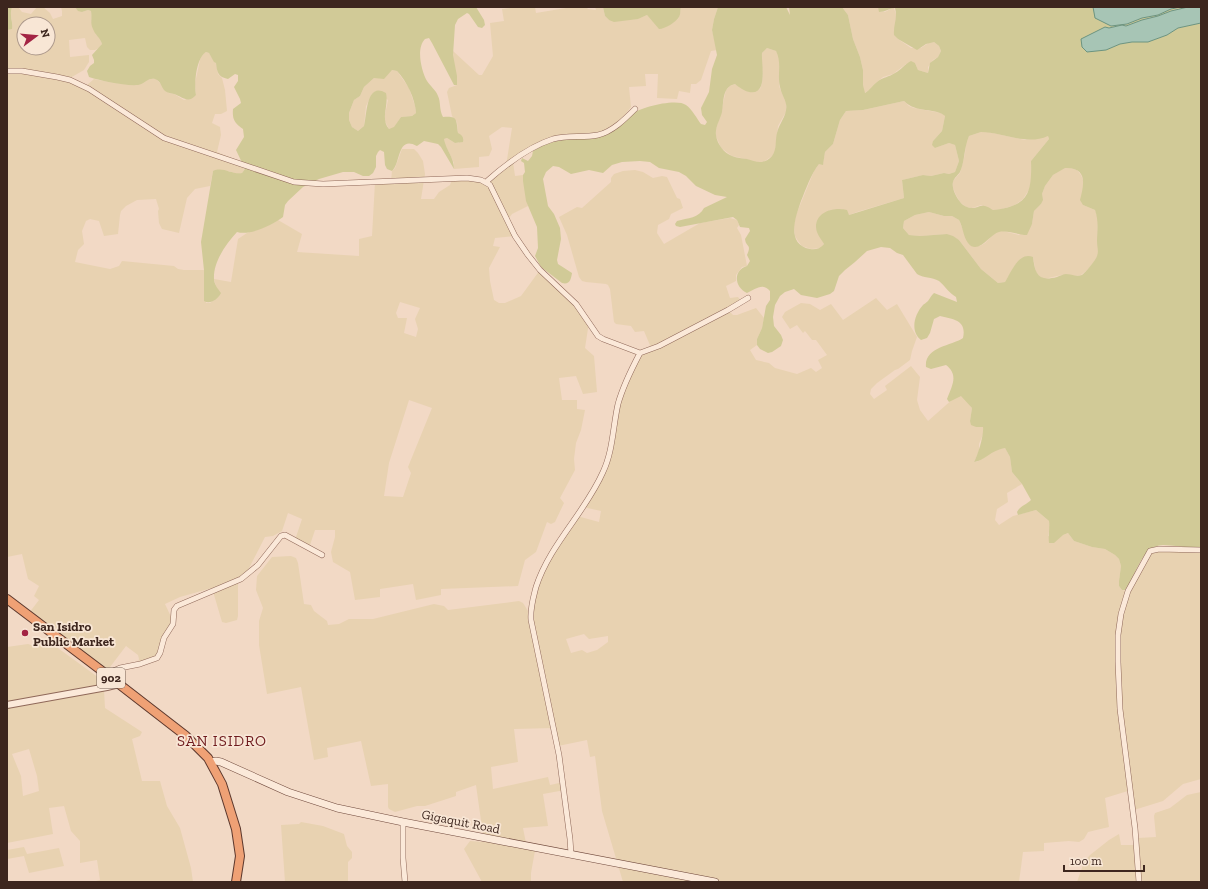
<svg xmlns="http://www.w3.org/2000/svg" width="1208" height="889" font-family="'Zilla Slab',serif">
<style>
.farmland{fill:#e8d2b1;fill-rule:evenodd}
.green{fill:#d1ca97;fill-rule:evenodd}
.water{fill:#a7c5b5;stroke:#6c9480}
.lines{fill:none;stroke-linecap:round;stroke-linejoin:round}
.minor-casing{stroke:#8f6859;stroke-width:6}
.tertiary-casing{stroke:#8f6859;stroke-width:8}
.secondary-casing{stroke:#70493c;stroke-width:8}
.trunk-casing{stroke:#5c382d;stroke-width:10}
.minor{stroke:#fbe9d9;stroke-width:5}
.tertiary{stroke:#fbe9d9;stroke-width:6}
.secondary{stroke:#fbe9d9;stroke-width:7}
.trunk{stroke:#efa175;stroke-width:8}
.poi-dot{fill:#a32444;stroke:#f8e6d5;stroke-width:1.5}
.labels{text-anchor:middle;stroke-width:3.5;stroke-linejoin:round;paint-order:stroke}
.shield{fill:#f8e6d5;stroke:#756055;stroke-width:1}
.shield-label{font-size:12px;font-weight:bold;fill:#3d261e}
.poi-label{font-size:13px;font-weight:bold;fill:#3d261e;stroke:#f8e6d5;text-anchor:start}
.street-label{font-size:13px;fill:#3d261e;stroke:#f8e6d5}
.quarter-label{font-size:15px;letter-spacing:1px;fill:#6e1a1d;stroke:#f8e6d5}
</style>
<rect width="100%" height="100%" fill="#f2d9c5"/>
<path class="farmland" d="M12,7H18L22,12L31,14L37,7H43L50,13L53,19L62,16V11L61,7H75L82,12L88,10L91,11V20L96,34L100,38L102,44L99,48L95,50H90L87,47L85,38L69,40L70,57L89,55V62L84,70L70,78L86,86L94,79L113,83L135,85L151,79H156L169,93L174,94L184,100L196,95L195,83L200,60L202,54L206,52L209,53L216,63L218,74L222,78L225,90L227,111L221,114H215L212,123L220,127L221,135L217,152L241,162L245,169L242,173L236,174L229,171H213L210,186L195,189L187,198L179,233L162,229L159,223L158,211L159,209L156,199L137,200L126,206L121,211L120,215L118,234L104,236L99,221L90,219L86,221L82,231L84,244L78,250L75,262L110,269L119,266L122,261L174,266L178,269L184,270H204V287L206,303H210L219,296L214,279L231,282L238,239L247,233L278,220L302,234L297,252L359,256V239L372,236L375,182L391,181L392,171L395,168L402,149H414L418,153L423,161L425,174L421,199H434L439,192L450,185L452,179L487,183L506,166L512,128L502,127L489,136L492,149L489,156L479,157V167L454,169V163L445,144L444,139L447,138L455,143H459L457,122L452,116L447,92L449,88L457,85L453,61V51L479,75H482L493,56L490,23L504,21L502,9L517,7H535L536,13L572,7H586L588,9L596,10L595,7H603L605,16L609,20L637,19L647,15L659,28L666,26L678,19L680,14L681,7H718L714,19L712,30L717,50L711,51L701,80L696,84H691L690,93L679,91L677,99L657,98L658,74H645L646,86L629,87L631,107L620,121L599,135L553,139L513,162L515,176L523,175L528,206L512,214L507,221L515,236L495,238L493,246L500,247L489,268L490,281L494,300L499,303H505L521,296L540,270L568,297L589,322L585,348L594,356L597,392L583,394L576,376L559,378L562,400H577V409L585,410L581,430L576,443L574,459L575,470L560,498L564,503L555,522L551,524L547,522L536,552L525,560L518,586L441,589V595L416,600L413,584L380,589V597L355,600L350,572L333,562L331,552L335,537V530H315L309,548L295,540L302,519L288,513L282,531L273,536L265,537L245,576L238,581V616L237,620L226,623L222,622L212,588L180,597L165,604L173,621L159,656L137,665L139,659L138,655L126,646L107,671L29,613L39,600L34,596L39,586L28,579L22,554L7,557V30H8L12,20L10,12ZM24,24H48V48H24ZM400,302L420,308L415,319L418,329L416,337L404,333L407,318H398L396,313ZM409,400L432,408L408,467L411,473L403,497L384,496L389,463Z
M842,7H878L880,12H885L892,8H894L897,18L894,31L898,39L911,48H921L930,42H934L939,46L941,51L938,57L933,60L928,67V73L918,70L915,63L906,64L893,74L883,77L876,83L870,90L864,93L863,85V70L860,57L853,39L848,15Z
M767,48L776,51L779,56V86L786,103V112L778,126L775,152L772,156L762,163H756L746,159L732,156L721,148L716,136V129L721,112L726,90L730,86L735,84L749,92L755,91L760,89L762,83L763,75L761,60L762,53Z
M392,70L397,71L409,88L415,106L416,113L412,116L401,117L394,128L389,129L384,119L388,100L376,91L372,94L366,106L364,126L358,131L352,127L349,120V113L354,100L360,96L364,87L374,78Z
M904,101L909,106L914,108L941,113L945,116L942,131L933,141L935,148L949,143L955,145L959,161L955,172L949,174L944,173L931,176L923,175L902,180L904,198L857,212L849,215L842,209L830,210L817,221L816,228L824,244L821,248L811,249L802,246L798,241L795,236L794,225L796,215L814,171L819,164H823L825,152L833,144L840,120L846,111L863,110Z
M981,132H988L1025,140L1048,136L1049,139L1031,161V180L1030,188L1023,199L1015,205L1002,209L993,210L981,205L972,208L966,207L960,202L956,195L953,188V181L960,173L965,154L966,142L969,136Z
M1064,168H1071L1077,170L1081,175L1084,183L1083,205L1095,210L1098,218L1097,241L1099,251L1097,259L1087,270L1081,275L1074,276L1066,274L1044,279L1039,277L1036,273L1033,257L1016,264L1005,282L998,283L981,269L959,240L947,234L920,236L909,235L903,228L904,221L915,215L929,212L944,216H952L959,220L969,244L973,246H980L985,243L996,232L1003,231L1019,235L1032,224L1034,211L1041,204L1042,194L1045,186L1053,175Z
M635,170L643,172L653,178L662,176L667,177L677,198L680,199L683,208L671,214L669,219L658,225L657,233L664,244L700,223L730,218L737,220L739,225L737,228L741,235L747,266L742,267L736,275V281L726,286L730,298L738,297L742,303L729,311L733,315H737L756,308L764,318L762,328L757,339V345L750,350L756,360L769,363L775,368L797,374L811,368L816,372L822,368L818,360L827,355L816,340H812L805,331L803,333L797,325L790,329L782,317L785,312L801,303L810,304L820,310L831,304L843,320L876,298L887,310L897,304L917,337L912,351L910,360L898,369L895,370L877,383L871,389L870,394L874,399L887,390L885,386L911,366L920,377L917,400L920,410L928,421L954,398L961,395L966,400L972,408L970,421L976,427L983,426L984,432L979,444V451L974,462H977L995,450L1005,448L1010,457L1012,472L1022,484L1007,493L1008,502L997,509L995,520L999,525L1013,516L1036,510L1049,521L1050,527L1048,536L1063,535L1068,533L1074,541L1092,547L1105,549L1115,555L1119,559L1121,566L1119,581V586L1122,590L1128,591L1151,551H1201V779L1183,784L1163,801L1134,810L1131,790L1105,798L1109,827L1088,832L1084,839L1079,842L1069,841L1044,843V851L1023,852L1019,882H623L602,811L595,756L590,757L587,740L558,746L554,728L514,729L518,762L491,767L493,789L548,777L550,785L564,782L565,790L543,794L548,826L523,828L526,843L536,845L531,873V882H482L464,849L470,841L484,842L476,785L456,792V796L425,806H417L395,812L389,809L388,807V784L371,786L361,741L327,748L328,757L314,760L301,687L267,694L259,645V621L263,608L256,590L257,576L272,557L291,556L296,558L298,563L304,604L311,605L314,611L327,621L328,625L339,624L349,619H373L434,604L444,606L448,610L519,601L523,603L528,611L531,610L541,576L577,516L599,522L601,511L583,507L601,479L623,390L641,355L652,350L644,331L635,332L631,326L616,324L614,322L610,289L608,285L606,284L586,282L582,281L579,277L567,235L559,217L577,207L582,208L611,182V178L614,174L623,171ZM584,634L589,639L608,636V642L597,650L587,653L582,650L571,653L566,639Z
M44,638L106,683L104,690L105,708L142,732L140,736L132,739L142,781H160L167,806L180,828L191,868L193,882H92L100,880L97,860L80,863V841L71,831L64,806L49,808L53,834L7,843V647L28,644L34,646L37,642ZM29,749L37,776L39,791L23,796L21,776L12,754Z
M1201,792V882H1077L1084,862L1090,855L1109,840L1119,834L1121,845H1138V838L1156,837L1154,816L1155,813L1170,808L1187,795Z
M301,822L323,826L344,834L347,846L352,852V858L348,862V882H285L281,825L299,824Z
M24,847L27,854L59,848L64,866L29,873L24,856L7,859V850Z"/>
<path class="green" d="M7,7H12C9,14 13,21 12,29L7,30Z
M75,7H476L484,20L485,25L482,28L478,27L469,14L467,13L458,19L455,25L453,55L457,76V85H454L432,43L429,38L425,39C416,48 421,70 427,81C430,86 436,90 438,96C441,102 439,110 443,117C458,116 456,119 458,133C462,135 464,137 463,142L455,143L447,138L444,139C446,150 454,157 454,169L441,147L438,144L424,141L417,146C397,135 401,163 392,171L387,169L385,165L384,152L380,150L378,152L376,156V167L373,173L369,176H363L354,172H343L319,179L303,187L288,201L285,205L283,217C272,225 250,236 237,232C226,244 213,262 214,279C214,284 218,289 221,293C218,299 210,305 204,301V270L201,242L213,171C223,166 232,175 242,173L245,169L236,150L244,137L243,129C235,123 232,120 233,109L241,103L240,99L234,87L238,81V75L235,74L228,79C218,77 217,72 216,63L214,62L209,53L206,52C196,58 194,84 196,95C188,104 183,97 174,94C171,93 168,93 165,91C161,87 161,81 155,79C149,77 144,84 138,85C124,86 102,81 89,77L87,71L90,66L94,63V60L92,55L102,44C100,37 95,35 93,29C90,23 92,18 91,11L88,10L82,12L78,11ZM392,70L397,71C407,82 415,98 416,113L412,116L401,117L394,127L389,129C380,118 389,106 386,93C366,81 367,115 364,126L358,131L352,127L349,120V113L354,100L360,96L364,87L374,78L384,79Z
M603,7H681C680,10 681,14 679,17C676,22 665,29 659,29L647,15L638,19L614,22L609,20L605,16Z
M718,7H786L790,15L789,7H842L848,15L853,39L860,57L863,70V85L865,93C870,90 873,85 877,82C883,77 889,77 895,73C901,70 905,64 911,61L915,63L918,70L928,73L930,63L938,57L941,51L939,46L934,42L926,44L917,50L898,39L894,35C893,25 898,19 895,8C889,8 886,12 879,12L878,7H1093V9L1111,26L1127,24L1142,18L1158,15L1171,9L1188,7L1171,11L1158,16L1142,20L1126,26L1121,25L1109,28L1106,50L1120,44L1132,42H1148L1167,35L1178,28L1201,23V547C1189,549 1176,545 1163,545C1140,546 1137,576 1125,590H1122L1119,586V581L1121,566L1119,559L1115,555L1105,549L1092,547L1074,541L1068,533L1063,535L1054,543H1049C1048,535 1050,528 1049,521L1036,510L1018,515L1017,512C1020,506 1026,505 1031,500L1022,484L1012,472L1010,457L1005,448C991,450 984,461 974,462C978,455 984,435 983,427H976L971,425L970,421L972,408L961,396L949,402L947,399C952,386 959,375 946,365L931,369L926,367C924,347 951,346 963,338C967,320 953,319 940,316L934,319L930,333L927,338L921,340C910,331 914,315 923,305C923,305 927,302 928,301C930,298 931,296 934,293L957,302L956,297C949,293 945,286 939,281C932,277 923,278 917,274L903,255L897,253L890,248L881,247L867,251L855,262L845,270L839,276L834,291L830,294L817,298L801,295L794,289L785,292L780,296L775,305L773,317L774,326L781,335L783,340L781,346L772,352L768,353L760,349L757,345V339L762,328L766,306L770,300V291C762,282 755,290 747,293C734,287 733,270 747,266L750,261L747,255C752,243 746,248 745,239L750,231L749,228L740,227L737,220L733,217L680,227L676,226L675,224L677,221C688,218 699,218 704,208L727,197L715,195L696,186L686,176L679,172L659,168L650,162L640,161L622,162L612,165L603,173L589,170L571,174L559,167L553,166L546,172L543,179L548,206L554,214L560,228L561,239L557,260L558,264L572,273C571,279 570,285 562,283L541,267L535,256L538,248L537,227L526,201L523,181V175L525,172L524,163L521,161L522,158L528,161L532,156L533,151C555,136 583,140 607,133C612,132 621,126 625,122C627,120 628,117 631,115C639,107 677,98 686,105C692,109 697,119 701,124L705,125L707,122L702,115L701,108L709,92L712,69L717,55L712,30L714,19ZM767,48L776,51C782,62 777,75 780,87C781,93 785,99 786,104C788,115 779,123 777,133C775,140 777,150 772,156C764,165 756,162 747,159C742,158 737,158 732,156C724,153 717,144 716,135C715,127 720,120 722,112C724,101 722,87 735,84C739,87 744,91 749,92C769,96 761,63 762,53ZM904,101C917,114 935,107 945,116L942,131L933,141L932,145L935,148L949,143L955,145L959,161L955,172L949,174L944,173L931,176L923,175L902,180L904,198L849,215L847,210C835,207 816,211 816,227C816,233 821,239 824,244C820,249 815,250 810,249C785,244 796,216 801,201C806,189 811,174 819,164L823,165L825,152L833,144L840,120L846,111L863,110ZM981,132C1003,132 1026,146 1048,136L1049,139L1031,161C1032,194 1028,206 993,210C979,200 979,211 967,207C960,205 951,190 953,182C954,178 958,175 960,172C965,161 964,147 969,136ZM1065,168C1088,167 1084,185 1080,200L1083,205L1095,210C1099,222 1097,230 1097,241C1097,247 1099,251 1097,256C1096,260 1085,273 1082,275C1076,277 1071,274 1066,274C1063,274 1060,276 1057,277C1038,282 1035,274 1033,257C1019,251 1011,272 1005,282L998,283L981,269L959,240L953,236L947,234L920,236L909,235L903,228L904,221L915,215L929,212L944,216H952L959,220C963,227 963,236 968,243C978,256 990,234 999,232C1008,230 1018,235 1027,235L1032,224L1034,211L1041,204L1043,200L1042,194L1045,186L1053,175Z"/>
<path class="water" d="M1093,7H1181L1171,9L1158,15L1142,18L1127,24L1111,26L1095,18Z
M1188,7H1201V23L1178,28L1167,35L1148,42H1132L1120,44L1106,50L1087,52L1082,47L1081,39L1105,27L1109,28L1122,25L1126,26L1142,20L1158,16L1171,11Z"/>
<g class="lines">
<defs>
<path id="minor" d="M7,71H22L57,77L70,80L89,89L164,138L294,182L323,184L467,178L481,180L490,185L515,236L528,255L540,270L576,304L598,336L603,339L640,353
M486,182C505,165 528,147 553,139C568,135 583,138 598,135C612,132 625,119 635,109
M106,674L120,668L140,664L157,658L160,653L164,638L173,624L174,610L177,606L241,579L258,565L281,536L285,535L322,555
M403,822V858L405,882
M571,854L570,839L559,755L531,620C530,608 533,599 536,587C550,544 585,513 603,472C613,451 613,426 618,404C623,386 631,370 640,353L659,346L728,310L748,298
M1139,882L1135,828L1120,709L1118,662V635L1121,614L1128,591L1150,551L1159,549L1201,550"/>
<path id="tertiary" d="M7,705L107,687L119,684"/>
<path id="secondary" d="M211,762L216,761L221,762L288,792L337,808L403,822L715,882"/>
<path id="trunk" d="M7,599L106,674L186,736L208,758L222,784L236,829L240,856L236,882"/>
</defs>
<use href="#minor" class="minor-casing"/>
<use href="#tertiary" class="tertiary-casing"/>
<use href="#secondary" class="secondary-casing"/>
<use href="#trunk" class="trunk-casing"/>
<use href="#minor" class="minor"/>
<use href="#tertiary" class="tertiary"/>
<use href="#secondary" class="secondary"/>
<use href="#trunk" class="trunk"/>
</g>
<circle class="poi-dot" cx="25" cy="633" r="4"/>
<g class="labels">
<rect class="shield" x="97" y="668" width="28" height="20" rx="3"/>
<g class="shield-label">
<text x="111" y="682">902</text>
</g>
<g class="poi-label">
<text x="33" y="631">San Isidro<tspan x="33" dy="15">Public Market</tspan></text>
</g>
<g class="street-label">
<text transform="translate(461 821) rotate(11)" y="5">Gigaquit Road</text>
</g>
<g class="quarter-label">
<text x="222" y="746">SAN ISIDRO</text>
</g>
</g>
<rect width="1208" height="889" fill="none" stroke="#3d261e" stroke-width="16"/>
<g transform="translate(36 36) rotate(74)"><circle r="19" fill="#f8e6d5" stroke="#ad998c"/>
<path d="M0-3L7 15L0 10L-7 15Z" fill="#a32444"/>
<text y="-6" font-size="11" font-weight="bold" text-anchor="middle" fill="#3d261e">N</text>
</g>
<path d="M1064 865v6h80v-6" fill="none" stroke="#3d261e" stroke-width="2"/>
<text x="1070" y="865" font-size="12" fill="#3d261e" stroke="#f8e6d5" stroke-width="3" paint-order="stroke">100 m</text>
</svg>
